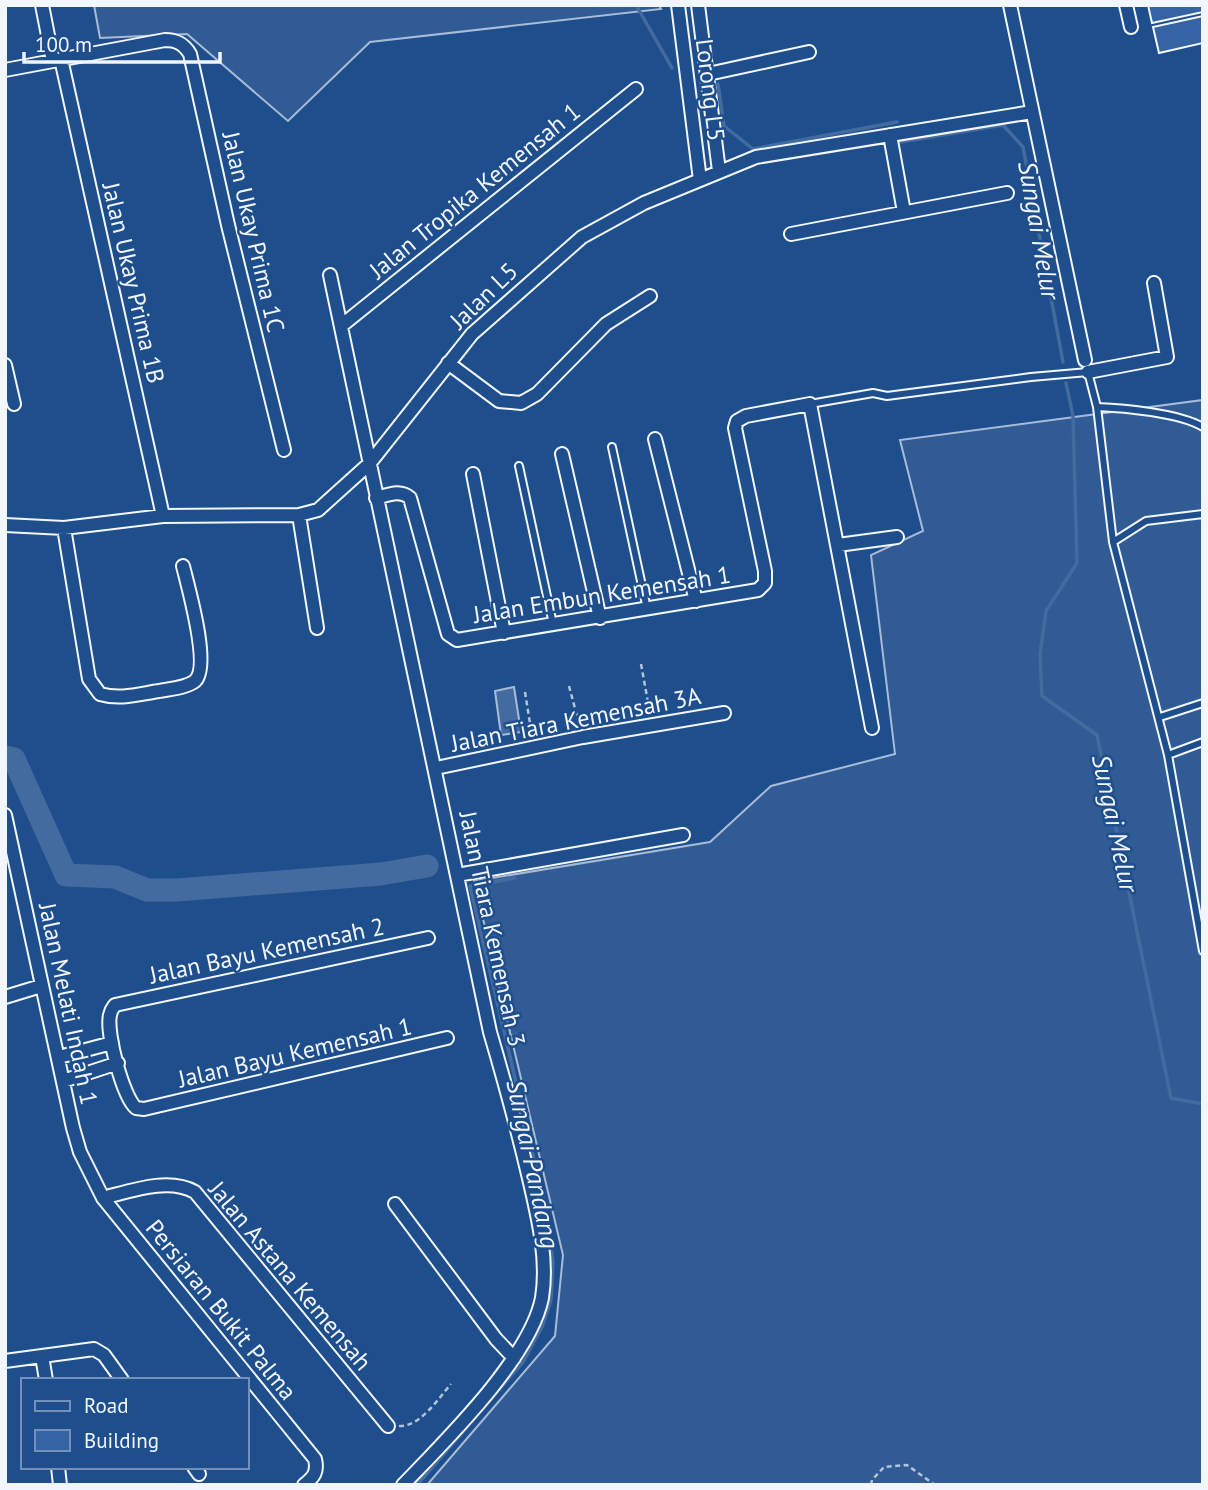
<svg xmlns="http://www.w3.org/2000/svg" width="1208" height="1490" font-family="'PT Sans',sans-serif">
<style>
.built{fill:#305b95;stroke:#a8bbd7;stroke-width:2}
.water{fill:#446ba0;stroke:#a8bbd7;stroke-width:2}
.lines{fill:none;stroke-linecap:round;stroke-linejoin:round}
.stream{stroke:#446ba0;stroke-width:3.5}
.river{stroke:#446ba0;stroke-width:23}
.building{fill:#3563a3;stroke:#f2f6ff;stroke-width:2}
.service-casing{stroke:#f2f6ff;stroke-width:10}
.minor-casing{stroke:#f2f6ff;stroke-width:16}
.path{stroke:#b3c4dc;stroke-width:2.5;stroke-dasharray:5 3.5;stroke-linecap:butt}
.service{stroke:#1f4e8c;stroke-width:6}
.minor{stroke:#1f4e8c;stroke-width:12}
.labels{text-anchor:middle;stroke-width:5;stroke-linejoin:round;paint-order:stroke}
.street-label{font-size:24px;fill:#f2f6ff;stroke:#1f4e8c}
.water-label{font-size:26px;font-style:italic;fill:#f2f6ff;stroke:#1f4e8c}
</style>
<rect width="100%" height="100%" fill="#1f4e8c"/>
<path class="built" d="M94,5H659L661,9L370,42L288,121L187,34L100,38Z
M1203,400V1485H427L555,1336L563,1255L474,881L710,842L771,786L895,754L871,555L923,531L900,440Z"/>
<path class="water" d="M514,687L521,732L501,735L495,691Z"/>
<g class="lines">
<path class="stream" d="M636,5L672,68
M718,84L724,126L753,149L897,122
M901,142L1003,125L1023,147L1063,362
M1066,383L1073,416L1077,563L1046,611L1040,654L1042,696L1097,735L1171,1098L1203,1104
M417,1485L523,1362L542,1327L551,1300L553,1264L548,1219L470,886L515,878"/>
<path class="river" d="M5,757L14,759L66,875L115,877L147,890H177L381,874L427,866"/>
</g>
<path class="building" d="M1148,5H1202L1203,12L1152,23Z
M1203,16V43L1159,53L1153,27Z"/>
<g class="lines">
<defs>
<path id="service" d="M1088,372L1097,407L1113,542L1168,755L1203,951
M810,404L873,393L887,396L1031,377L1088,372
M1097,407C1124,408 1179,413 1203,427
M612,447L647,609
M519,466L553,624
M1113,542L1146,521L1203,514
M1160,717L1203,703
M1168,755L1203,742"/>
<path id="minor" d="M42,5L53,61
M678,5L700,180
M698,5L719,171
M1010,5L1085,360
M1126,5L1131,27
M61,59L163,516
M5,70L165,40C177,40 184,44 190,54L228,225L284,450
M708,74L809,52
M890,135L904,212
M791,234L1007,193
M330,275L490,1032C505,1083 519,1135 531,1187C539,1222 548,1261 542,1298C530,1358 446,1440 403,1485
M341,326L636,89
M448,363L499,401L521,403L537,394L606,324L650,296
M5,365L14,404
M1088,372L1167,357L1154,283
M655,439L696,601
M562,454L600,618
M473,474L504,633
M376,498C388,495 400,489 410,498L448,634L457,640L758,590L765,583V571L735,428L737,421L746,416L810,404L872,728
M299,515L317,628
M5,525L64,528L163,516L299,515L318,510L369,464L472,334L582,237L644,203L756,157L1032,112
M64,528L89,679L100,694C120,700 139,694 159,691C169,689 186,688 195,681C211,666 188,587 183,566
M838,545L897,537
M436,768L583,737L724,713
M5,815L73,1128L80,1152L103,1198L315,1459C318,1472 314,1477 304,1485
M457,875L683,835
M428,938L115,1005C112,1009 111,1010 110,1015C106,1033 123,1097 136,1108L144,1109L447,1038
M5,997L41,986
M59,1057L112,1043
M63,1081L118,1063
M103,1198C131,1191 168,1177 195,1192L388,1426
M395,1204L496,1339L514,1358
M42,1356L46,1380
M5,1361L94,1349L104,1355L122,1380
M58,1467L60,1485
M194,1467L199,1474"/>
</defs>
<use href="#service" class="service-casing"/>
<use href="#minor" class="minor-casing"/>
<path class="path" d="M641,664L650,713
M569,686L580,727
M525,692L532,736
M399,1426C420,1427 438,1399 451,1384
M871,1485L872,1480L884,1467L907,1465L935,1485"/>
<use href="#service" class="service"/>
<use href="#minor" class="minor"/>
</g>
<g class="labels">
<g class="street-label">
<text transform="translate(710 90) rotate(83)" y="8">Lorong L5</text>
<text transform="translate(475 191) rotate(-39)" y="8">Jalan Tropika Kemensah 1</text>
<text transform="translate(253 232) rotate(77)" y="8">Jalan Ukay Prima 1C</text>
<text transform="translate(133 283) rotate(77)" y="8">Jalan Ukay Prima 1B</text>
<text transform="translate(484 296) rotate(-44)" y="8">Jalan L5</text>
<text transform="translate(602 595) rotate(-9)" y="8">Jalan Embun Kemensah 1</text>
<text transform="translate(576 720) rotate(-11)" y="8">Jalan Tiara Kemensah 3A</text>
<text transform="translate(492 929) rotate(78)" y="8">Jalan Tiara Kemensah 3</text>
<text transform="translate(267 951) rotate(-12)" y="8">Jalan Bayu Kemensah 2</text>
<text transform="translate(68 1004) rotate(78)" y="8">Jalan Melati Indah 1</text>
<text transform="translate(295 1053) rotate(-13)" y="8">Jalan Bayu Kemensah 1</text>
<text transform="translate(290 1276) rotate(50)" y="8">Jalan Astana Kemensah</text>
<text transform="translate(221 1310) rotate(51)" y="8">Persiaran Bukit Palma</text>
</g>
<g class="water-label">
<text transform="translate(1039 230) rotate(80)" y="9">Sungai Melur</text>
<text transform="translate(1115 823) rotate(78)" y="9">Sungai Melur</text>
<text transform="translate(533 1164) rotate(78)" y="9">Sungai Pandang</text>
</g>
</g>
<rect width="1208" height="1490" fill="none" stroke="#f2f6ff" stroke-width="14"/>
<rect x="21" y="1378" width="228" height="91" fill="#1f4e8c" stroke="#7391ba" stroke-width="2"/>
<rect x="35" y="1401" width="35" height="10" fill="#1f4e8c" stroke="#7391ba" stroke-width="2"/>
<text x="84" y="1413" font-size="21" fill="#f2f6ff">Road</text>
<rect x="35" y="1430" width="35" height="21" fill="#3563a3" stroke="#7391ba" stroke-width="2"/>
<text x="84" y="1448" font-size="21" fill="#f2f6ff">Building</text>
<path d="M24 52v10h196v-10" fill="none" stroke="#f2f6ff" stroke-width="3.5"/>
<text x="35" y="52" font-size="21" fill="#f2f6ff" stroke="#1f4e8c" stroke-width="5" paint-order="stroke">100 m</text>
</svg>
